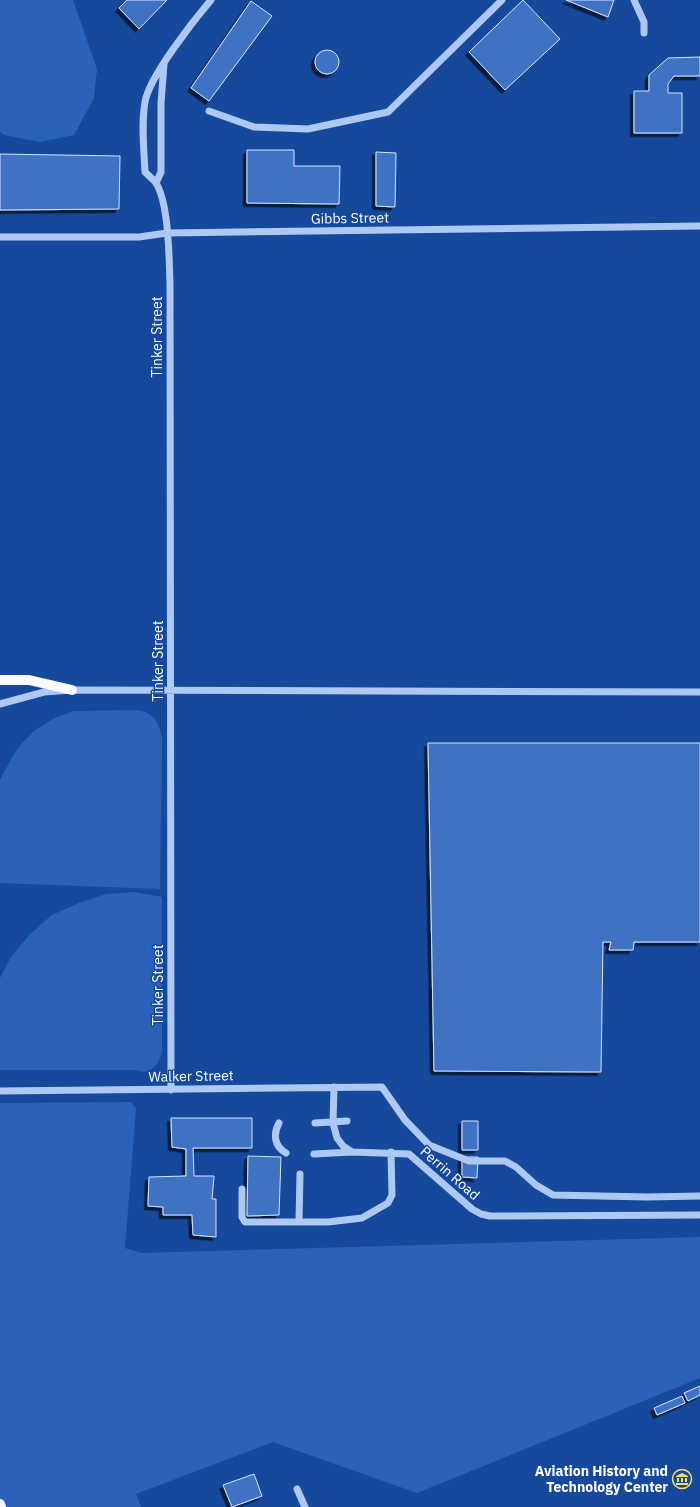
<svg xmlns="http://www.w3.org/2000/svg" width="700" height="1507" font-family="'IBM Plex Sans',sans-serif">
<style>
.green{fill:#2a62ba}
.building{fill:#3f72c3;stroke:#d5e5fd;filter:url(#shadow)}
.lines{fill:none;stroke-linecap:round;stroke-linejoin:round}
.minor{stroke:#adc8f3;stroke-width:7}
.major{stroke:#f8fbff;stroke-width:10}
.labels{text-anchor:middle;stroke-width:3;stroke-linejoin:round;paint-order:stroke}
.street-label{font-size:14px;fill:#fff;stroke:#16499c}
.poi-label{font-size:14px;font-weight:bold;fill:#fff;stroke:#16499c;text-anchor:end}
</style>
<defs>
<filter id="shadow"><feDropShadow dx="-3.5" dy="3.5" stdDeviation="0" flood-color="#0009"/></filter>
</defs>
<rect width="100%" height="100%" fill="#16499c"/>
<path class="green" d="M0,0H73L97,69L94,98L74,135L40,142L4,135L0,132Z
M136,710C153,711 159,723 162,738L160,889L0,883V780L12,757L22,743L34,731L53,719L73,711Z
M134,892L162,897V1053C157,1067 150,1075 135,1070H0V978L11,957L30,934L52,915L79,903L106,894Z
M131,1102L136,1109L125,1248L141,1253L700,1237V1378L417,1493L273,1442L136,1494L141,1507H0V1103Z"/>
<path class="building" d="M127,0H167L139,29L119,8Z
M523,0L560,39L505,90L469,52Z
M566,0H614L608,17Z
M251,1L272,16L209,101L191,88Z
M315 62a12 12 0 1 1 24 0a12 12 0 1 1-24 0Z
M700,57V76H674L668,84V93H682V133H634V91H649V75L668,58Z
M247,150H294V166H340L339,204L247,203Z
M376,152L396,153L395,207L376,206Z
M0,154L120,156L119,209L0,210Z
M428,743H700V942H634L633,950H609L611,942H603L601,1072L434,1071Z
M171,1118H252V1148H193L194,1176H214L212,1199H216V1237L193,1235L192,1215H163V1207L148,1206L149,1177L186,1176V1149L172,1147Z
M462,1121H478V1150H462Z
M248,1156L281,1157L279,1215L247,1216Z
M462,1157H478L477,1178L462,1177Z
M700,1386V1395L688,1401L684,1393Z
M682,1396L685,1403L657,1415L654,1408Z
M254,1474L262,1496L232,1507L223,1485Z"/>
<g class="lines">
<path class="minor" d="M634,0L644,22V33
M209,111L254,127L308,129L388,112L502,0
M156,183L161,172V103L164,64
M0,237H139L167,233L700,226
M0,704L44,692L72,690L700,692
M334,1087L333,1123L337,1138L343,1146L352,1152L409,1154L472,1209L481,1214L490,1216L700,1215
M171,1090L170,283C169,258 169,204 156,183C153,179 149,176 145,172C144,149 141,125 145,102C149,77 194,20 211,0
M0,1091L382,1087L405,1120L429,1145L469,1161H505L516,1167L536,1185L553,1195L647,1197L700,1196
M279,1123C273,1134 274,1146 286,1153
M315,1123L347,1121
M314,1154L352,1152
M242,1189V1217L245,1222H328L362,1218L388,1203L392,1195L391,1152
M299,1222L300,1174
M297,1489L305,1507"/>
<path class="major" d="M0,680H29L72,690
M0,1504L1,1507"/>
</g>
<defs>
<symbol id="museum-ring" viewBox="-11 -11 22 22"><circle r="9.5" fill="#16499c" stroke="#ffdd6e" stroke-width="1.5"/><path d="M0-6L6-3V-2H-6V-3ZM-5-1h2V3h-2ZM-1-1h2V3h-2ZM3-1h2V3H3ZM-6 4H6V6H-6Z" fill="#ffdd6e"/></symbol>
</defs>
<g fill-rule="evenodd">
<use href="#museum-ring" x="671" y="1468" width="22" height="22"/>
</g>
<g class="labels">
<g class="street-label">
<text transform="translate(350 218) rotate(-1)" y="5">Gibbs Street</text>
<text transform="translate(157 337) rotate(-90)" y="5">Tinker Street</text>
<text transform="translate(158 661) rotate(-90)" y="5">Tinker Street</text>
<text transform="translate(158 985) rotate(-90)" y="5">Tinker Street</text>
<text transform="translate(191 1076) rotate(-1)" y="5">Walker Street</text>
<text transform="translate(450 1173) rotate(41)" y="5">Perrin Road</text>
</g>
<g class="poi-label">
<text x="668" y="1476">Aviation History and<tspan x="668" dy="16">Technology Center</tspan></text>
</g>
</g>
</svg>
